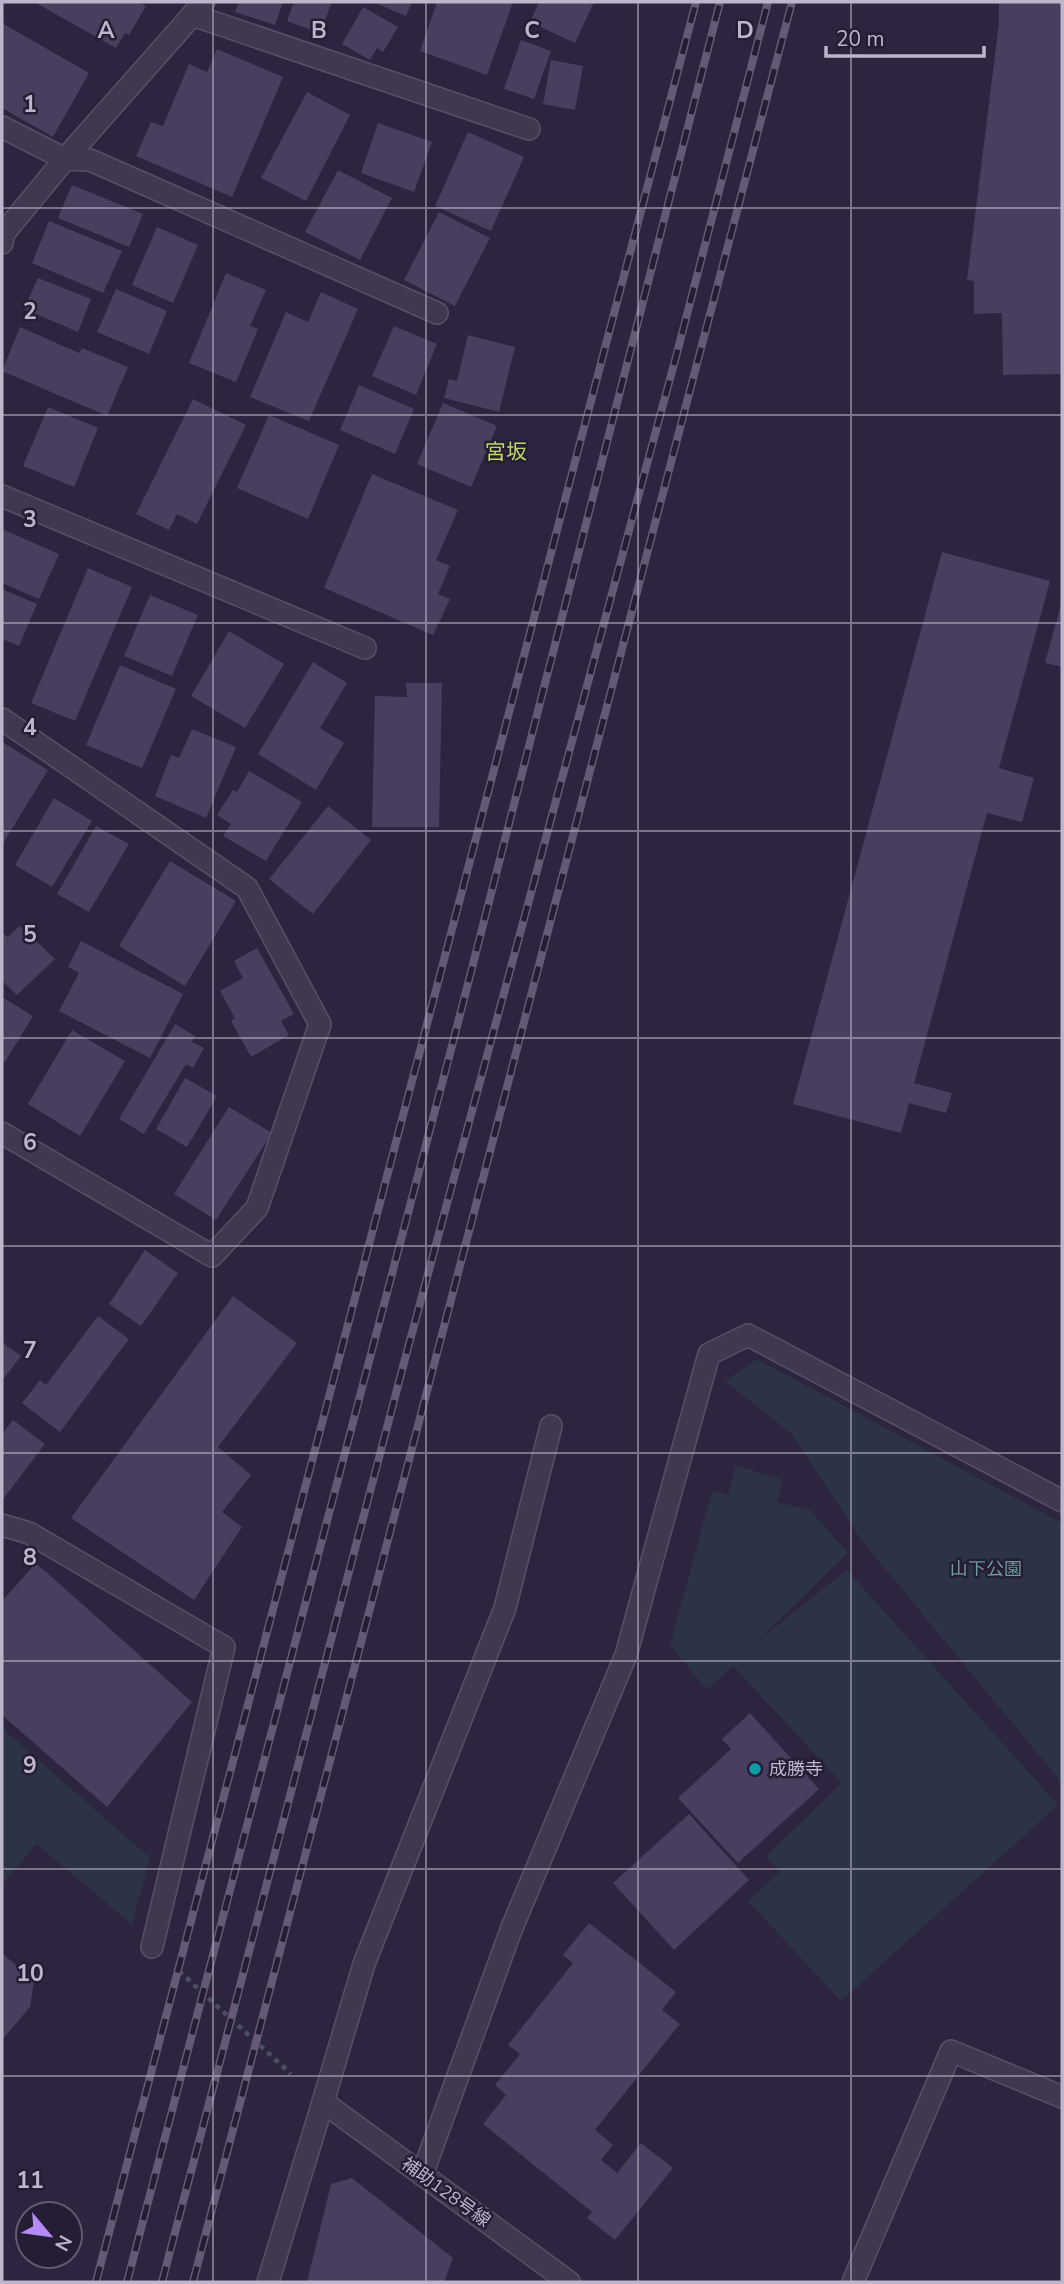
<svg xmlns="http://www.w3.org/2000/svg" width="1064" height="2284" font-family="'Nunito Sans','Noto Sans JP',sans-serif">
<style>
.green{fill:#2c3347}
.building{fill:#493e5d}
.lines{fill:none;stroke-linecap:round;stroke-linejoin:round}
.service-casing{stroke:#585067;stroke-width:24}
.minor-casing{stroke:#585067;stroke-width:24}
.tertiary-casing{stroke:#585067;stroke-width:24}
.path{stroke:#4c4e63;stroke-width:4.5;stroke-dasharray:5 5;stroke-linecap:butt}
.service{stroke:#40384f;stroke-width:21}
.minor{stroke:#40384f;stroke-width:21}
.tertiary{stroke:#40384f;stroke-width:21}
.rail-casing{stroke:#645a76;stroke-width:8}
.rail{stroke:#251d34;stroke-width:5;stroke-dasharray:16;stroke-linecap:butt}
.grid{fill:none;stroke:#bdb5ca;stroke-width:2;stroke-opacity:0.55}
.culture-dot{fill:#0f9aa8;stroke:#251d34;stroke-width:2.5}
.labels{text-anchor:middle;stroke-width:5;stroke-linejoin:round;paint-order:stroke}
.park-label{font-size:18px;fill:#6c9b9a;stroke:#251d34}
.poi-label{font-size:18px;fill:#bdb5ca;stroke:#251d34;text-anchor:start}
.street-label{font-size:18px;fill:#bdb5ca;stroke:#251d34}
.quarter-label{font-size:21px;fill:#c0d664;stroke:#251d34}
.grid-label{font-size:23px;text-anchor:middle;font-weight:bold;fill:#bdb5ca;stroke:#251d34;stroke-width:5;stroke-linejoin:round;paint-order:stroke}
</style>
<rect width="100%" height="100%" fill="#2d243f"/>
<path class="green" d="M757,1359L1062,1523V1783L859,1537L792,1434L725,1381Z
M736,1465L783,1480L777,1502L810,1510L848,1553L758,1641L847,1570L1058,1805L841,2001L748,1901L780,1872L766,1856L842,1783L733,1666L707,1690L670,1645L712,1491L728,1494Z
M2,1728L150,1858L132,1924L36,1844L2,1885Z"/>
<path class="building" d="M34,2H138L146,6L129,35L125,33L116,48Z
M239,2H283L275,25L235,12Z
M294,2H332L320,33L287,21Z
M373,2H412L406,16Z
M437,2H513L487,75L420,51Z
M539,2H594L575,43L530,22Z
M999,2H1062V374L1003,375L1002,313L974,314V281L967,280L999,23Z
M363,7L398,27L383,52L377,48L370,60L342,44Z
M2,23L89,73L53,137L2,108Z
M521,40L551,51L534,99L504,89Z
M217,49L283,77L232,197L136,156L151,122L163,126L189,64L207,72Z
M551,60L583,66L575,110L543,104Z
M307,92L350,115L306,201L261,178Z
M378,123L432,142L414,192L361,173Z
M468,132L524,157L491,231L435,206Z
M338,170L392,198L360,260L305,232Z
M72,185L143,214L129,247L58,218Z
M439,212L490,238L455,306L404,280Z
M49,221L122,251L103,293L32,263Z
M157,227L198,245L173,303L132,285Z
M226,273L266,290L250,326L258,329L236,382L189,363Z
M38,278L91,299L78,332L24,309Z
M116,289L167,311L149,354L97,332Z
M321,292L358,309L309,421L250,397L286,312L308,322Z
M394,326L437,344L416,395L372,376Z
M20,327L79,353L82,348L128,367L107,416L2,371Z
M468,335L515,347L499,412L444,398L449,379L457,381Z
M359,385L414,409L395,454L340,430Z
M193,399L246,425L197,524L177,514L169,530L136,514Z
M443,403L497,426L471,487L417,464Z
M48,407L98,428L74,487L23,466Z
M269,415L339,445L308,519L237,488Z
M372,474L458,510L436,560L450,566L438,594L450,599L433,635L324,588Z
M2,529L59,554L39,599L2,583Z
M942,552L1050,581L999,768L1034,778L1022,822L987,813L914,1083L952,1093L946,1113L909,1103L901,1133L793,1104Z
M88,568L132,587L75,721L31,703Z
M2,589L37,604L19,646L2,639Z
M150,595L198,615L172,676L124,656Z
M1061,604H1062V667L1045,663Z
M229,631L284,664L245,728L191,696Z
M313,662L347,683L320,728L344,743L316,790L258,754Z
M120,665L176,689L142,768L86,745Z
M406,683H442L439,827H372L375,696L407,697Z
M192,729L236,747L206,818L155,796L171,755L179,758Z
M2,742L48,770L2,845Z
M249,771L302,802L266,861L223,836L231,824L217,815L233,790L237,792Z
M54,798L92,821L52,887L15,865Z
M328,806L371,840L313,914L269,879Z
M96,826L129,844L89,912L57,894Z
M170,861L236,901L185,986L119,946Z
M20,926L55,959L17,995L2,981V932L7,937Z
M81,941L183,994L150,1058L59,1011L79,973L68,967Z
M257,948L294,1014L281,1021L289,1035L251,1057L231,1021L235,1018L220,991L243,978L234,961Z
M2,997L33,1016L5,1062L2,1060Z
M175,1024L195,1036L192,1042L204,1048L193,1068L186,1064L144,1134L119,1119Z
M72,1030L125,1061L80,1136L28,1104Z
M185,1078L217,1096L187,1147L156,1129Z
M229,1107L272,1133L216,1220L174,1194Z
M145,1250L178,1273L141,1326L109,1304Z
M233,1296L297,1343L218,1447L251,1475L222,1512L242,1527L194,1600L71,1518Z
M98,1316L129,1339L60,1432L22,1403L40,1380L46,1385Z
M2,1342L21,1356L2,1381Z
M13,1420L45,1444L4,1498L2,1497V1434Z
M36,1563L192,1702L107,1807L2,1715V1601Z
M750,1713L819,1789L738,1863L678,1798L731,1749L722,1739Z
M689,1814L749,1880L674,1950L613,1883Z
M589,1923L676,1992L662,2010L680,2024L595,2130L613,2145L601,2160L617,2173L641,2143L673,2168L615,2240L587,2218L592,2212L483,2124L506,2095L495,2085L520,2054L508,2045L573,1963L563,1955Z
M2,1953L34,1981L30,2007L2,2040Z
M352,2178L453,2258L444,2282H307L331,2184Z"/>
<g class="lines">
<defs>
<path id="service" d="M192,15L529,129
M2,127L65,159L90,160L437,313
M2,719L247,888L320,1024L257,1208L212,1256L2,1133
M323,2102L364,1964L505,1608L551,1426
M853,2282L951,2051L1062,2097"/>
<path id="minor" d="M2,243L4,233L65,159L204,2
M2,496L365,648
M2,1525L29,1533L224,1647L152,1947
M422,2175L511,1930L626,1655L709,1354L748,1335L1062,1501
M268,2282L323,2102"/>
<path id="tertiary" d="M323,2102L569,2282"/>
</defs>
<use href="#service" class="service-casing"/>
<use href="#minor" class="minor-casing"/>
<use href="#tertiary" class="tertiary-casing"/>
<path class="path" d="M179,1971L291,2074"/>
<use href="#service" class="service"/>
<use href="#minor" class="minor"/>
<use href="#tertiary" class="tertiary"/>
<defs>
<path id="rail" d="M96,2282L696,2
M127,2282L453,1042L720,2
M162,2282L405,1359L677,353L768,2
M193,2282L792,2"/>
</defs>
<use href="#rail" class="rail-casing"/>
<use href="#rail" class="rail"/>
</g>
<path class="grid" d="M213,2V2282M426,2V2282M638,2V2282M851,2V2282M2,208H1062M2,415H1062M2,623H1062M2,831H1062M2,1038H1062M2,1246H1062M2,1453H1062M2,1661H1062M2,1869H1062M2,2076H1062"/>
<circle class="culture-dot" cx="755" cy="1769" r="7"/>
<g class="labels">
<g class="park-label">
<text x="986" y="1575">山下公園</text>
</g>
<g class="poi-label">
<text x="769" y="1775">成勝寺</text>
</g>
<g class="street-label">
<text transform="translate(446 2192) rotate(36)" y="6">補助128号線</text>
</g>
<g class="quarter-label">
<text x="506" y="459">宮坂</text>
</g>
</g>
<g class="grid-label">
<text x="106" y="38">A</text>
<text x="319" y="38">B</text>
<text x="532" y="38">C</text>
<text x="745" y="38">D</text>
<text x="30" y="112">1</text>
<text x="30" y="319">2</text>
<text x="30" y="527">3</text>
<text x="30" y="735">4</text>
<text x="30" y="942">5</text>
<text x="30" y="1150">6</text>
<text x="30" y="1358">7</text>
<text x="30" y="1565">8</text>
<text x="30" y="1773">9</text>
<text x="30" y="1981">10</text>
<text x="30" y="2188">11</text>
</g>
<rect width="1064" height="2284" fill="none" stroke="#bdb5ca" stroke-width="7"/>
<g transform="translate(49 2235) rotate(119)"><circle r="33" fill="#251d34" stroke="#625a70" stroke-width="2"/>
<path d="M0-5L12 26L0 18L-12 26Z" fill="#b48bf9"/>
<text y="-10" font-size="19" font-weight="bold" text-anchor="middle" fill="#bdb5ca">N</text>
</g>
<path d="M826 46v10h158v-10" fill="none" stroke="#bdb5ca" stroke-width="3.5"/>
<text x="836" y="46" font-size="21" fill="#bdb5ca" stroke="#251d34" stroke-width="5" paint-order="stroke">20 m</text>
</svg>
